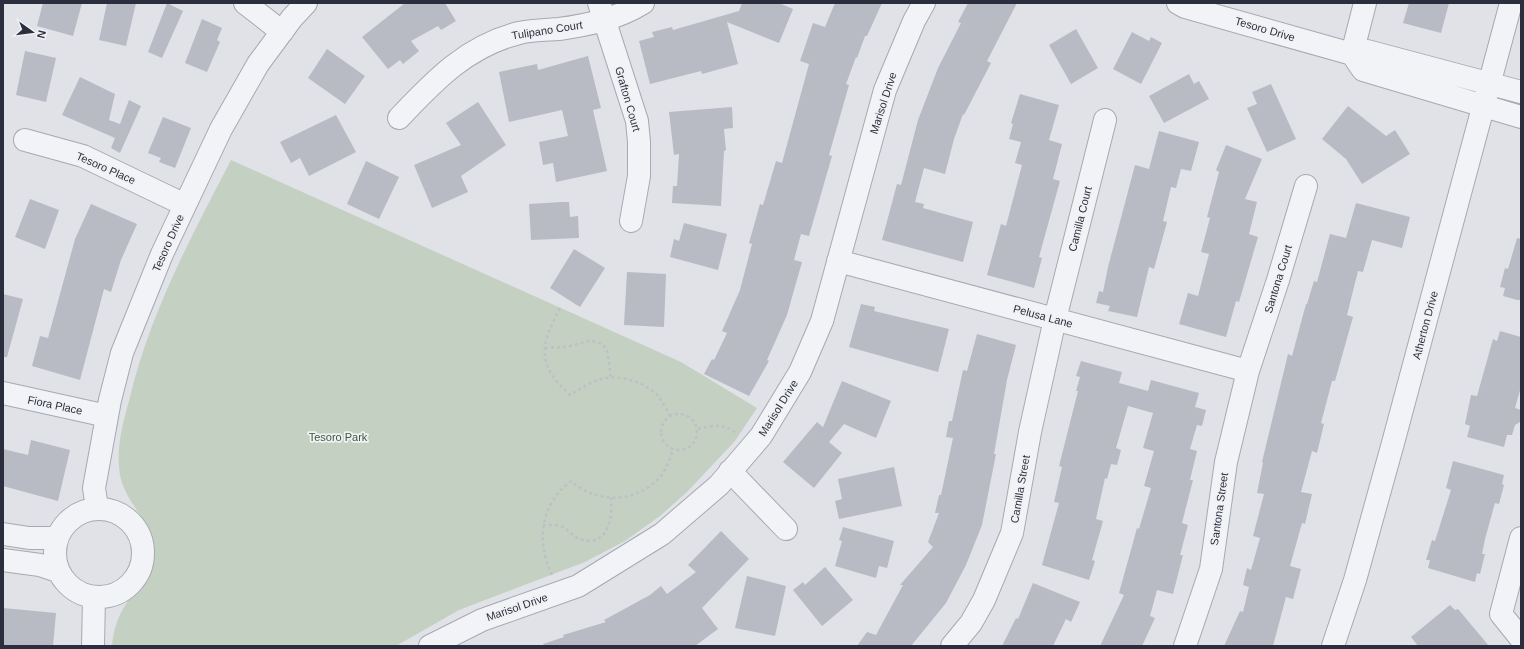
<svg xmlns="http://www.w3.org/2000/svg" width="1524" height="649" font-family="Helvetica,sans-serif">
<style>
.green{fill:#c4d1c2}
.building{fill:#b8bbc4}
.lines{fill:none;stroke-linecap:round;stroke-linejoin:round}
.minor-casing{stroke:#a6a9b1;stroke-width:24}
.path{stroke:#bec0c6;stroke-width:2.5;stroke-dasharray:3 3;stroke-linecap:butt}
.minor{stroke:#f2f3f6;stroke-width:22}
.labels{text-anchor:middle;stroke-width:3.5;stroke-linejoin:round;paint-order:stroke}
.street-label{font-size:11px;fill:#2b2f3d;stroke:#f0f1f5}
.park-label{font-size:11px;fill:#3c5739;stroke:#f0f1f5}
</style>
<rect width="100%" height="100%" fill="#e0e2e8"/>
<path class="green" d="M231,160L681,362L757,408L735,441L687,492L660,516L625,541L585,562L459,610L396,646H112C113,631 118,616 126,604C137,588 151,578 153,558C157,519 121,505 119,467C117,445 123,422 129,401C149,315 190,239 231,160Z"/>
<path class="building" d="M43,3H82L73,36L37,26Z
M107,3H136L126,46L99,40Z
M167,3L183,11L162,58L148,52Z
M405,3H445L456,21L441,30L438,26L411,41L419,51L403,64L400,60L388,69L362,37Z
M742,3H779L793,9L779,43L727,22L738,64L702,74L701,71L650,84L639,41L654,37L652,32L672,27L673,30L739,11Z
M835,3H882L867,36H865L857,58L856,57L846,84L849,85L829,155L832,156L809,236L801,234L794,260L802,262L787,315L767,360L769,361L749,396L704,374L712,359L714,360L727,333L722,331L740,290L752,244L749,243L760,204L763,205L776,161L782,163L809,64L800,61L813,23L825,27Z
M968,3H1017L987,61L991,63L964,115L963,114L954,139L945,174L924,168L915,202L924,204L923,208L973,222L963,262L882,240L897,184L901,185L918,120L938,68L961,23L958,22Z
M1409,3H1449L1441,33L1403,23Z
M202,19L222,28L217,40L220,42L207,72L185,63Z
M1076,29L1098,68L1071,84L1049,45Z
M1132,32L1149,41L1151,37L1162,43L1141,84L1113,69Z
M327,49L365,76L345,104L308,78Z
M25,51L56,58L46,102L16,95Z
M588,56L601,108L593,110L607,171L556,182L553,163L543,165L539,142L568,136L562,110L509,122L499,72L537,64L538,70Z
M1189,74L1194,84L1199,81L1209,99L1164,123L1149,96Z
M80,77L115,94L109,120L120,124L129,100L141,106L120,153L111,148L115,138L62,115Z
M1271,84L1296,139L1267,152L1247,108L1257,104L1252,92Z
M1020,94L1059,105L1049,140L1062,144L1053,179L1060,181L1039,257L1042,258L1034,288L987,275L1001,224L1006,226L1022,165L1015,163L1021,142L1009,139L1013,124L1011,123Z
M478,102L506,145L461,176L468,192L432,208L414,165L461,145L446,123Z
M1348,106L1386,136L1395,130L1410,154L1362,184L1346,159L1322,139Z
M732,107L733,128L724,129L726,150L724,151L721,206L672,203L673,186H677L679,154L674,155L669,112Z
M336,115L356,152L309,176L300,158L291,163L280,142Z
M163,117L191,128L175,168L159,162L161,158L148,153Z
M1159,131L1199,142L1191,171L1181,169L1176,188L1171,187L1163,221L1167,222L1154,269L1149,267L1137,317L1108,311L1110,306L1096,303L1099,291L1103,292L1108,267L1135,165L1149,169Z
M1226,145L1262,159L1245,199L1257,202L1249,234L1258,237L1239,302L1236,301L1226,337L1179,324L1188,293L1198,296L1209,254L1201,252L1210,218L1207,217L1219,172L1216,170Z
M366,161L399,177L379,219L347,204Z
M30,199L59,210L45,249L15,237Z
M562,202H569L570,217L578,216L579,238L531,240L529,204Z
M1356,203L1410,217L1402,248L1372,240L1363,272L1358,271L1347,315L1353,317L1335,381H1332L1321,423L1324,424L1317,453L1312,451L1301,492L1312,494L1305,524L1302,523L1290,566L1301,569L1293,599L1286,597L1273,646H1224L1240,611L1243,612L1249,587L1243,585L1247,568L1251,570L1260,538L1253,536L1264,494L1257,493L1263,463L1262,462L1288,354L1292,356L1306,304H1307L1314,281L1317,282L1330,234L1346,238Z
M91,204L137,224L121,260L111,292L104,289L80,380L32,366L40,336L48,338L75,239Z
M684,223L727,234L718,270L670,257L674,239L679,241Z
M1517,238L1521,239V300H1517L1503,296L1505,288L1500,287L1505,268L1508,269Z
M574,249L605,268L580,307L550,288Z
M627,272L666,274L664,327L624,325Z
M3,294L23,299L7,357H3Z
M861,304L875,307L874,311L949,329L938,372L849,347Z
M1500,331L1521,337V387L1515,408L1521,410V418L1520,422L1515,425L1512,435H1507L1504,447L1467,437L1470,426L1465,424L1471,395L1477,396L1493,339L1497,341Z
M977,334L1016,345L1007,380L994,454H996L982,525L966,565L946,603L911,646H857L867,632L876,635L903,585H900L933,547L928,542L939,513H935L939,495H941L953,438L946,437L949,421H952L963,370L967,371Z
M1081,361L1122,372L1119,383L1148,391L1151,380L1199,393L1195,407L1206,410L1202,426L1197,425L1190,449L1197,451L1190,480H1193L1182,523L1188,525L1180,555H1183L1173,594L1157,590L1150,616L1155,618L1142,646H1100L1124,595L1119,593L1137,528L1139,529L1151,488L1144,486L1154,451L1143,448L1153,413L1128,406L1116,448L1121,450L1117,465L1111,464L1107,479L1105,478L1096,519L1103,521L1092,560L1095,561L1089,580L1042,565L1059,503L1054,502L1062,467L1059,466L1078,391H1076L1080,377L1076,376Z
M842,381L891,401L876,438L844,424L829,442L842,453L814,488L783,462L817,422L823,427Z
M31,440L70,450L58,501L3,486V449L28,455Z
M1453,461L1504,475L1502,484L1504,485L1499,504L1495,503L1485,539L1482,554H1485L1480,574L1477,573L1475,582L1428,568L1430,560H1426L1432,540L1435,541L1451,490L1446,488Z
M894,467L902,506L839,519L835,501L842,499L838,479Z
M843,527L894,541L887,568L879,566L876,578L835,566L842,541L839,540Z
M721,531L749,559L702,608L718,629L695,646H544L543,644L564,637L563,635L606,622L604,620L650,595L661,586L667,594L696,572L688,565Z
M825,567L853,600L822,626L793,590L803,582L805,585Z
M747,576L786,586L775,636L735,628Z
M1033,583L1080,602L1071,622L1066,619L1053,646H1002L1016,618L1018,619Z
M1450,605L1455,610L1458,609L1489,646H1418L1411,637Z
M3,608L56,613L53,646H3Z"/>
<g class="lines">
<defs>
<path id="minor" d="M245,3L282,32
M599,3L637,121L639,142V176L631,221
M1178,3L1185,7L1352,54L1367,51L1521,92
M1352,54L1363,70L1521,117
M1352,54L1365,3
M399,118C435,80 467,46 519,33C532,30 546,30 559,29C588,25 617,19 643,3
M25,140L83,156L185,205
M838,261L1248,371
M3,393L107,416
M730,471L786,529
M97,508L94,488L110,400L122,353L162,254L221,129L258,64L292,18L306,3
M55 553a44 44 0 1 1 88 0a44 44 0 1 1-88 0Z
M3,534L29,538H57
M1521,538L1501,614L1521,639
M3,560L40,565L58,571
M93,646L94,597
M430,646L482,620L578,586L662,534L719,485L761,436L800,372L822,321L885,90L914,21L924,3
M952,646L971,623L984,600L1012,533L1030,432L1055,319L1105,120
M1185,646L1211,569L1226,462L1248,371L1278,280L1306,186
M1333,646L1355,580L1393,443L1511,3"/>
</defs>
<use href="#minor" class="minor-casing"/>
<path class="path" d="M560,308C540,346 536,364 570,395C580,389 590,382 601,379C620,374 646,382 659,397C663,403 667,410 670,416
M545,348C553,347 562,348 570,346C584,343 597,335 607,350L611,378
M661 432a18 18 0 1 1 36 0a18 18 0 1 1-36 0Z
M698,429C717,425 722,423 738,434
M543,525C550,525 559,524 565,528C570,532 574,537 580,539C608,548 613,518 611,498
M552,575C536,541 540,505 571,481C598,504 635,504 660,477C666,470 670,459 673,449"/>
<use href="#minor" class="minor"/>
</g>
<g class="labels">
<g class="street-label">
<text transform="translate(1265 29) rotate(16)" y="4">Tesoro Drive</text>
<text transform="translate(547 30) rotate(-9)" y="4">Tulipano Court</text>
<text transform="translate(628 99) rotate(74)" y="4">Grafton Court</text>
<text transform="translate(883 103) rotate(-72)" y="4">Marisol Drive</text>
<text transform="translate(106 168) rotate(24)" y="4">Tesoro Place</text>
<text transform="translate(1080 219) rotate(-76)" y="4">Camilla Court</text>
<text transform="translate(168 243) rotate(-66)" y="4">Tesoro Drive</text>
<text transform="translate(1278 279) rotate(-73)" y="4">Santona Court</text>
<text transform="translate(1043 316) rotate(15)" y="4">Pelusa Lane</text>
<text transform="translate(1425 325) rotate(-75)" y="4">Atherton Drive</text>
<text transform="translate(55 405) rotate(12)" y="4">Fiora Place</text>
<text transform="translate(778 408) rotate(-58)" y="4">Marisol Drive</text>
<text transform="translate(1020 489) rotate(-80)" y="4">Camilla Street</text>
<text transform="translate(1219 509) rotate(-82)" y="4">Santona Street</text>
<text transform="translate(517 607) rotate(-19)" y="4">Marisol Drive</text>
</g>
<g class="park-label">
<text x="338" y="441">Tesoro Park</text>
</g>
</g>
<rect width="1524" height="649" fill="none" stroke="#2b2f3d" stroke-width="8"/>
<g transform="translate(32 32) rotate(104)" stroke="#f0f1f5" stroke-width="3" paint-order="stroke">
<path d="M0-3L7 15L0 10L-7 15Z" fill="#2b2f3d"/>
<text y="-6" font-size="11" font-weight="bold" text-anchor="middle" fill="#2b2f3d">N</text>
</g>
</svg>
